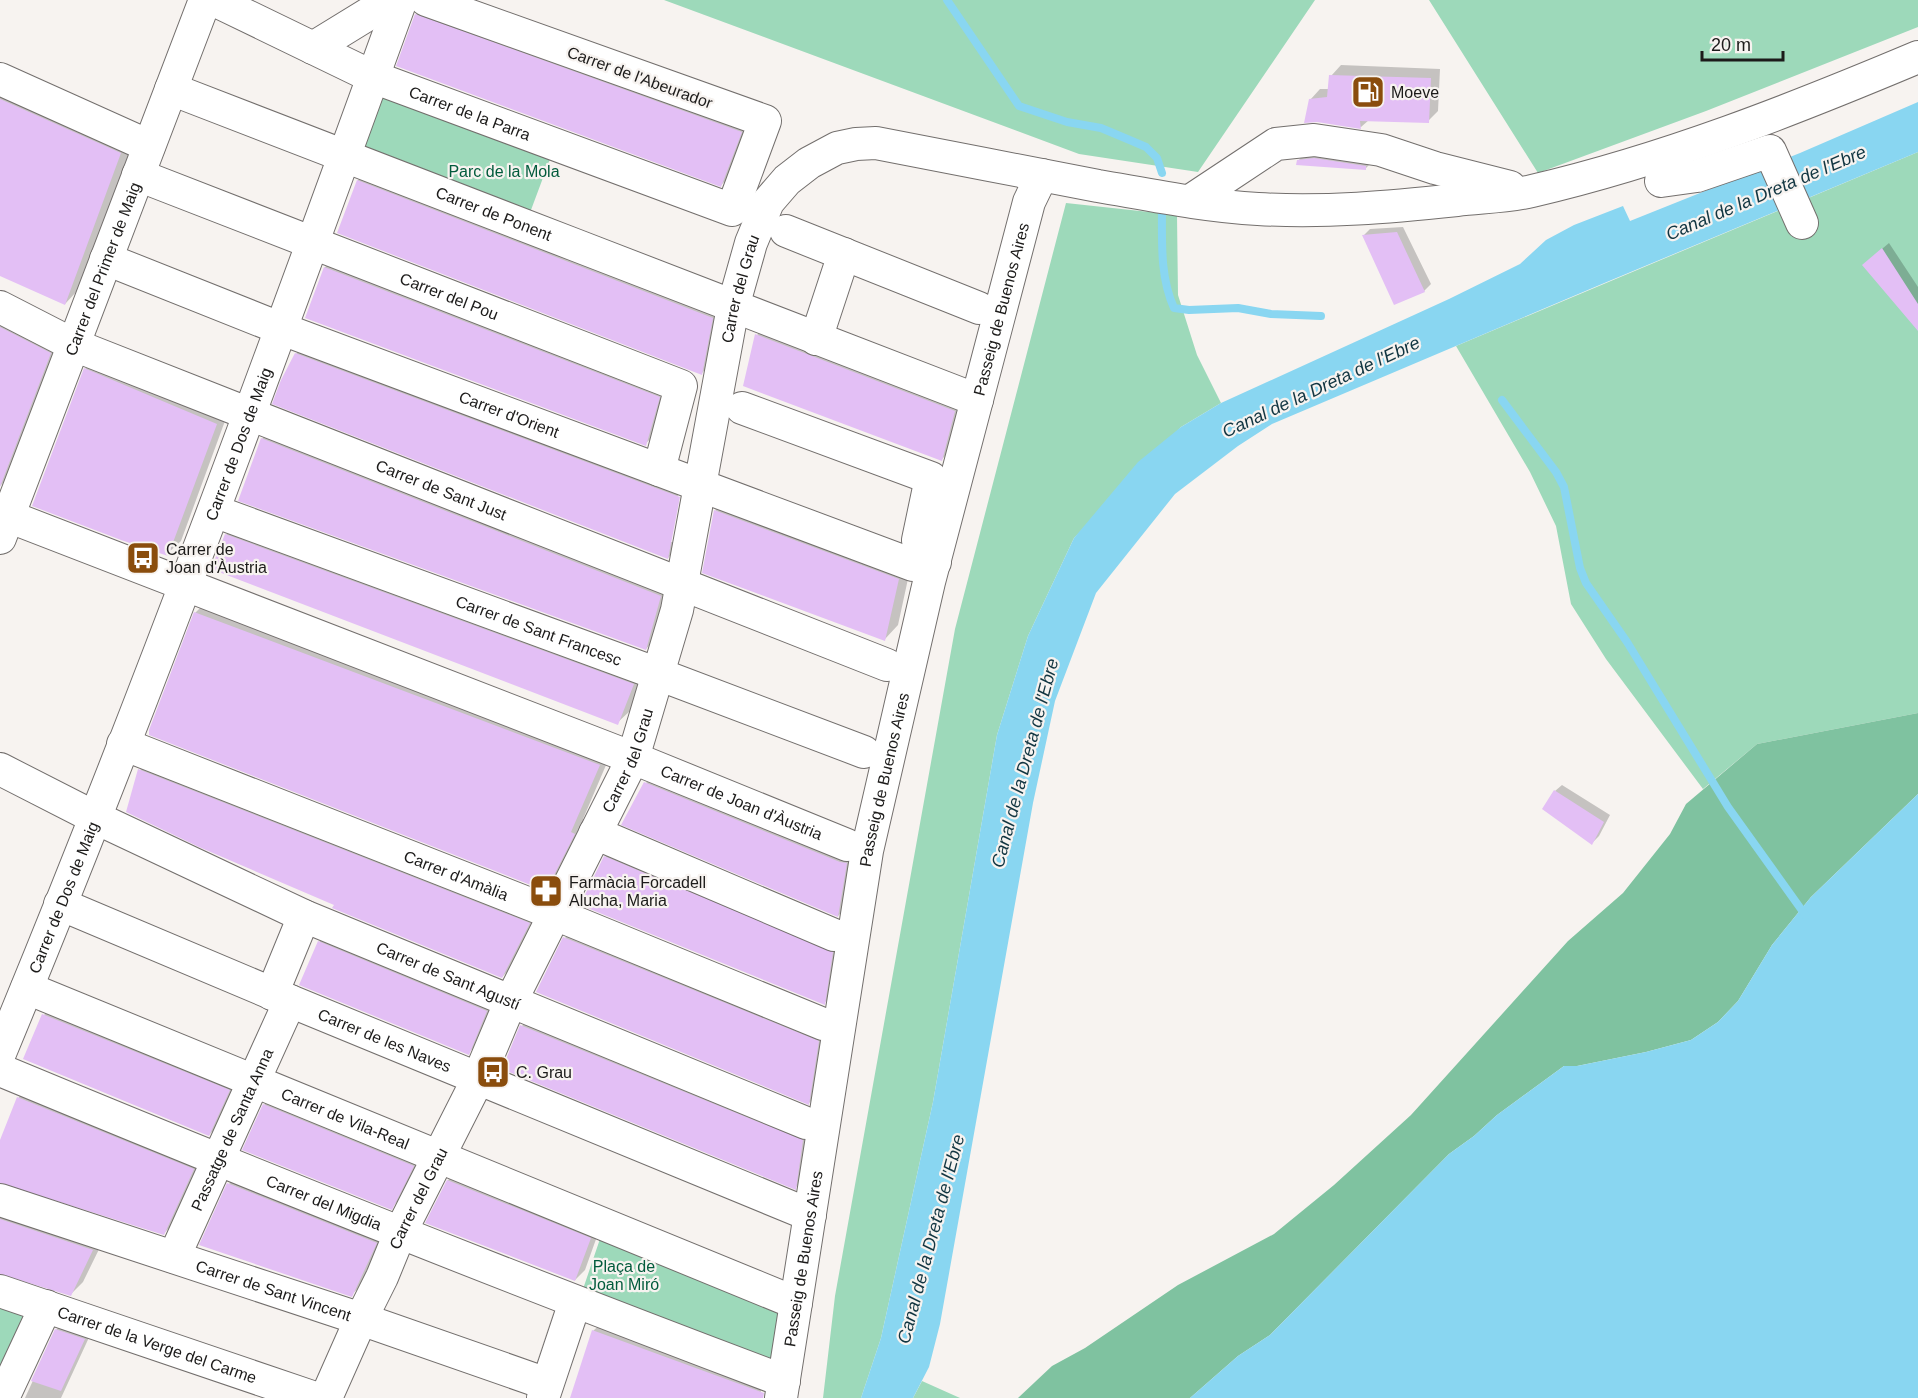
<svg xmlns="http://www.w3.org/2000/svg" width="1918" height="1398" font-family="Arial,sans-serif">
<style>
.green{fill:#9dd9ba}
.forest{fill:#7fc2a0}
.water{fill:#89d6f1}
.shadow{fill:#0003;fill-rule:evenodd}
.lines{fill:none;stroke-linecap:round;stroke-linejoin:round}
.stream{stroke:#89d6f1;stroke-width:8}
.building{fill:#e3bff5}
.minor-casing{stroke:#736f6d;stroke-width:34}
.minor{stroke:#fff;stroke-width:32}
.labels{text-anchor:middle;stroke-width:4.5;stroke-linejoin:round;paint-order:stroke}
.street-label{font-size:16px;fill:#1c1b1a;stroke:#f7f3f0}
.poi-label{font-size:16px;fill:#1c1b1a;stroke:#f7f3f0;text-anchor:start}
.park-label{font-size:16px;fill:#025b3c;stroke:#f7f3f0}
.water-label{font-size:18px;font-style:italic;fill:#123642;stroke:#f7f3f0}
</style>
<rect width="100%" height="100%" fill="#f7f3f0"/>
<path class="green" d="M664,0H1315L1198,172L1079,154Z
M1429,0H1918V27L1706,111L1538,173Z
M377,84L553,151L528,218L354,150Z
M1918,152V713L1757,744L1703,789L1606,659L1571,604L1556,526L1530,472L1456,346Z
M1066,203L1177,215L1178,295L1197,355L1221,403L1181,427L1074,538L1028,636L997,735L933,1102L881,1338L861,1398H823L835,1296L955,629Z
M602,1233L785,1308L774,1367L582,1292Z
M0,1306L28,1315L0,1378Z
M922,1381L960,1398H913Z"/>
<path class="forest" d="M1918,713V794L1811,897L1772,945L1738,1001L1718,1022L1691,1040L1646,1052L1577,1066H1564L1497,1115L1474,1136L1449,1154L1270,1335L1238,1356L1190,1398H1018L1052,1366L1085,1348L1178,1285L1274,1234L1334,1185L1411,1115L1568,941L1623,893L1670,834L1686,804L1757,744Z"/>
<path class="water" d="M1918,102V152L1602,284L1272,424L1238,446L1175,494L1096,593L1055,701L1033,803L940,1324L929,1367L913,1398H861L881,1338L933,1102L997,735L1028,636L1074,538L1138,462L1181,427L1221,403L1449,299L1520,264L1546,240L1574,225L1623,206L1630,221L1800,153Z
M1918,794V1398H1190L1238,1356L1270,1335L1449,1154L1474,1136L1497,1115L1564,1066H1577L1646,1052L1691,1040L1718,1022L1738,1001L1772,945L1811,897Z"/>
<path class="shadow" d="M430,1L754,118L735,172L721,185L416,15Z
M1341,65L1440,69L1438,111L1428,121L1369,120L1361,127L1317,121L1310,100L1320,89H1329L1331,76Z
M0,76L134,140L78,290L65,304L0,274Z
M1308,150L1376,158L1366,168L1298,161Z
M372,167L725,304L715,359L702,373L339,232L358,180Z
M1403,227L1431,284L1424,291L1364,235L1370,229Z
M1889,243L1918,287V329L1870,259Z
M339,254L672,383L659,431L645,444L307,317L325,267Z
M0,305L64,340L13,473L0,486Z
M770,322L968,397L955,446L942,459L757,335Z
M310,340L692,483L681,544L668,558L296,354ZM679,489L682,490L673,542H670Z
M99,356L229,410L181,541L167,554L85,369Z
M275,425L674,582L659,635L646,649L262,439Z
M729,497L911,565L898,625L885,639L715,510Z
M239,521L646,671L631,710L617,723L226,535Z
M209,599L612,751L583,819L587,820L559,876L546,889L195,613Z
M153,757L542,910L516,963L502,977L140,770Z
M659,769L854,849L851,902L838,916L646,783Z
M1562,785L1610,815L1599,836L1592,843L1555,791Z
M619,844L846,939L838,990L824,1003L605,857Z
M578,924L832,1028L822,1090L809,1103L565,938Z
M333,928L500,997L482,1040L468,1053L319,942Z
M57,1001L242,1077L222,1121L209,1135L25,1058L44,1015Z
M535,1012L816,1127L809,1174L795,1188L504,1068L522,1026Z
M31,1085L205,1157L176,1221L164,1233L0,1181V1144L19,1097Z
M278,1091L426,1152L405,1194L391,1208L264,1105Z
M242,1170L389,1229L365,1282L351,1295L201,1244L229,1184Z
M459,1170L600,1228L585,1270L575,1280L427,1222L448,1180Z
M0,1200L105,1237L83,1282L71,1294L0,1273Z
M607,1318L763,1374L760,1398H572L593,1331Z
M64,1322L92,1331L61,1398H25L56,1330Z"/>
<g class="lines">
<path class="stream" d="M947,0L1019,106L1067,122L1101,128L1132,141L1146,147L1157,158L1162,173
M1162,209C1162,242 1160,277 1174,308L1189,310L1238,308L1271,314L1321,316
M1502,400L1556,472L1564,487L1580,568L1586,583L1627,642L1728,807L1806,916"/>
</g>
<path class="building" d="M415,14L742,132L721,187L396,66Z
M1329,75L1431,78L1429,123L1360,121L1361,129L1317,122L1304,123L1309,99L1327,97Z
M0,99L121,153L65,305L0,276Z
M1314,158L1366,166V170L1296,165L1297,160Z
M357,180L713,318L702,375L337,233Z
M1397,232L1425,292L1394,305L1362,235Z
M1882,248L1918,304V331L1862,265Z
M324,267L660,397L646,446L305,318Z
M0,327L51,353L0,487Z
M755,334L955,411L942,461L743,386Z
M295,353L680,497L668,559L272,404L281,380Z
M84,368L217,424L168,556L121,540L32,506Z
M261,438L661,596L646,650L238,501Z
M714,510L899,579L885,641L702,573Z
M225,534L634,684L618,725L211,569Z
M194,612L600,765L571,832L575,834L546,891L149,735V730Z
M138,769L530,923L502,978L332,908L334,905L199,847L126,812Z
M644,782L840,862L847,863L838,917L621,825Z
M1554,790L1604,822L1592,845L1542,809Z
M604,856L833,952L825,1005L580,905Z
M563,937L819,1041L809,1105L536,992Z
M318,941L487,1011L469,1055L299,985Z
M42,1014L230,1090L209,1136L23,1059Z
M520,1025L803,1140L796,1190L502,1069Z
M17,1097L194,1169L164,1235L0,1183V1140Z
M263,1104L414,1166L392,1210L242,1150Z
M447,1180L591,1238L575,1281L425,1223Z
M227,1183L377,1243L352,1297L199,1245Z
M0,1219L93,1250L71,1296L0,1274Z
M55,1329L85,1339L61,1391L31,1381Z
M592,1330L764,1393L763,1398H570Z"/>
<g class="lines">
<defs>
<g id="minor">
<path id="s1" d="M214,0L373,77L732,210L765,121L426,0"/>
<path d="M313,48L391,0"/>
<path d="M0,79L149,146"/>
<path id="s2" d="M171,89C440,191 708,298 977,400"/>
<path id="s3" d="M138,175L681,386L659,470"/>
<path d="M1661,181L1697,176L1770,151L1802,223"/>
<path d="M1190,201L1276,144L1314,140L1381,150L1435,168L1510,187"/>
<path d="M786,231L979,308"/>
<path id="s4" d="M106,259L282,329L913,565"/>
<path id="s5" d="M0,307L74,345L887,665"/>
<path d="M816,339L844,254"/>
<path d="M742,408L931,478L918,540L935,562"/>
<path id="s6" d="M214,511L658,674L864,752"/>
<path id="s7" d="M0,513L633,758L847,845"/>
<path id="s8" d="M0,538L205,0"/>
<path id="s9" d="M123,744L555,914L823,1024"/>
<path id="s10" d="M0,769L94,817L304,916L806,1123"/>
<path d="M595,833L834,935"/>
<path id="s11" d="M60,904L290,1001L810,1215"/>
<path id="s12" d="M27,988L796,1303"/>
<path d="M272,994L304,916"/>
<path id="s13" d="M0,1053C144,706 273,353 401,0"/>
<path id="s14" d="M0,1070C260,1178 521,1282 784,1381"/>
<path id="s15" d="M0,1200L361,1319L547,1384"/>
<path id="s16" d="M174,1257L290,1001"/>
<path id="s17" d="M0,1291L315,1398"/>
<path d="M3,1398L46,1306"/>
<path id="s18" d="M326,1398L361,1319L382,1277L400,1233L478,1079L510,1003L633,758L677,610L733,307L751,243L768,202L787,180L809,163L837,148L856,144L876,143C950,157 1024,172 1098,186C1151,195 1205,206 1258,209C1325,213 1390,207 1457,200C1481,197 1508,197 1532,191C1665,160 1792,110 1918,57"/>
<path d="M543,1398L575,1302"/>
<path id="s19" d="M781,1398L867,851L929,582L1029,202L1042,175"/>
</g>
</defs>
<use href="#minor" class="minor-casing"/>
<use href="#minor" class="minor"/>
</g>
<defs>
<symbol id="fuel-square" viewBox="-11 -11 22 22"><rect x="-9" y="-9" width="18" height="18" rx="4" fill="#8a4d0d" stroke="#f7f3f0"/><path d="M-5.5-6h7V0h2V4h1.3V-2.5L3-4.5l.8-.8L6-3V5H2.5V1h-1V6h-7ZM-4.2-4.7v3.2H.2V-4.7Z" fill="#fff"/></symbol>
<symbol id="bus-square" viewBox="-11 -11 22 22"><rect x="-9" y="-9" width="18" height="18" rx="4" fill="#8a4d0d" stroke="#f7f3f0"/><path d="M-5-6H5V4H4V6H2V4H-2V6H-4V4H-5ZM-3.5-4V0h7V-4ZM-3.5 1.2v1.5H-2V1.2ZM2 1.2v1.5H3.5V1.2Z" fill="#fff"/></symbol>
<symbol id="pharmacy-square" viewBox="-11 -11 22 22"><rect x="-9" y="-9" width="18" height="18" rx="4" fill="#8a4d0d" stroke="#f7f3f0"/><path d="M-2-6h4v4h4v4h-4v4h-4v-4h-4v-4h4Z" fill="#fff"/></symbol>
</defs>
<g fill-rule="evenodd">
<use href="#fuel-square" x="1349" y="73" width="38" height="38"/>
<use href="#bus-square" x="124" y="539" width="38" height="38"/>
<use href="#pharmacy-square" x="527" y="872" width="38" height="38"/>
<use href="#bus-square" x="474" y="1053" width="38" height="38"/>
</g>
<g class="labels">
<g class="street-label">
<text transform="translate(640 77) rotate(20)" y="6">Carrer de l'Abeurador</text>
<text dy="6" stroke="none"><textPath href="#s1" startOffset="280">Carrer de la Parra</textPath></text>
<text dy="6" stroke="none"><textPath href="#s2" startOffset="346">Carrer de Ponent</textPath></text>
<text dy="6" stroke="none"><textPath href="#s8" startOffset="288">Carrer del Primer de Maig</textPath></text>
<text dy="6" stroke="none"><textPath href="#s18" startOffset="1192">Carrer del Grau</textPath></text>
<text dy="6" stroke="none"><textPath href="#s3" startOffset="334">Carrer del Pou</textPath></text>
<text dy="6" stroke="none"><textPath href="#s19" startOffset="1112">Passeig de Buenos Aires</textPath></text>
<text dy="6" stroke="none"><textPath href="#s4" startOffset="432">Carrer d'Orient</textPath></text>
<text dy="6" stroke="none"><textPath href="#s13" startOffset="654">Carrer de Dos de Maig</textPath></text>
<text dy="6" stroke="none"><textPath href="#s5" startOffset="478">Carrer de Sant Just</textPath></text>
<text dy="6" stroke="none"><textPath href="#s6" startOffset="346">Carrer de Sant Francesc</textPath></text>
<text dy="6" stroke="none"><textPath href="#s18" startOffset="706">Carrer del Grau</textPath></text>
<text dy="6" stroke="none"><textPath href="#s19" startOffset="627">Passeig de Buenos Aires</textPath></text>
<text dy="6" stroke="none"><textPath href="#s7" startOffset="796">Carrer de Joan d'Àustria</textPath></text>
<text dy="6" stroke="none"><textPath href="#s9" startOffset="358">Carrer d'Amàlia</textPath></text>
<text dy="6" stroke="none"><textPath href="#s13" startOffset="168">Carrer de Dos de Maig</textPath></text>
<text dy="6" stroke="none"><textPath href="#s10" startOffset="494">Carrer de Sant Agustí</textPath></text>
<text dy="6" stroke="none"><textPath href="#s11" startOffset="352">Carrer de les Naves</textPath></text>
<text dy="6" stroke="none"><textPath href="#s12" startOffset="344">Carrer de Vila-Real</textPath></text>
<text dy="6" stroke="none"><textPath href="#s16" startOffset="140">Passatge de Santa Anna</textPath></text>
<text dy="6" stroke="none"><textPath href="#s18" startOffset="220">Carrer del Grau</textPath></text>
<text dy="6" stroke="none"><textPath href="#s14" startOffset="350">Carrer del Migdia</textPath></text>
<text dy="6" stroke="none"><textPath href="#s19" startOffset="141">Passeig de Buenos Aires</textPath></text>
<text dy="6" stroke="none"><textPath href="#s15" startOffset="288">Carrer de Sant Vincent</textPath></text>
<text dy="6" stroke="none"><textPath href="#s17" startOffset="166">Carrer de la Verge del Carme</textPath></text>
</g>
<g class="poi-label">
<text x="1391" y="98">Moeve</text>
<text x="166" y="555">Carrer de<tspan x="166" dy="18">Joan d'Àustria</tspan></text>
<text x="569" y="888">Farmàcia Forcadell<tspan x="569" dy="18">Alucha, Maria</tspan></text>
<text x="516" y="1078">C. Grau</text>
</g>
<g class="park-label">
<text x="504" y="177">Parc de la Mola</text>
<text x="624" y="1272">Plaça de<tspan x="624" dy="18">Joan Miró</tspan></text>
</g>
<g class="water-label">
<text transform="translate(1766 193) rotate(-23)" y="6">Canal de la Dreta de l'Ebre</text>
<text transform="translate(1321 387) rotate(-25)" y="6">Canal de la Dreta de l'Ebre</text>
<text transform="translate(1025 763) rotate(-75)" y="6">Canal de la Dreta de l'Ebre</text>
<text transform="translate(931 1239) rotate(-75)" y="6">Canal de la Dreta de l'Ebre</text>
</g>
</g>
<path d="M1702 51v9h81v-9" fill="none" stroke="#1c1b1a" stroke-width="3"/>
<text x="1711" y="51" font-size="18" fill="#1c1b1a" stroke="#f7f3f0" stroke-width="4.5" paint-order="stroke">20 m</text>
</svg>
